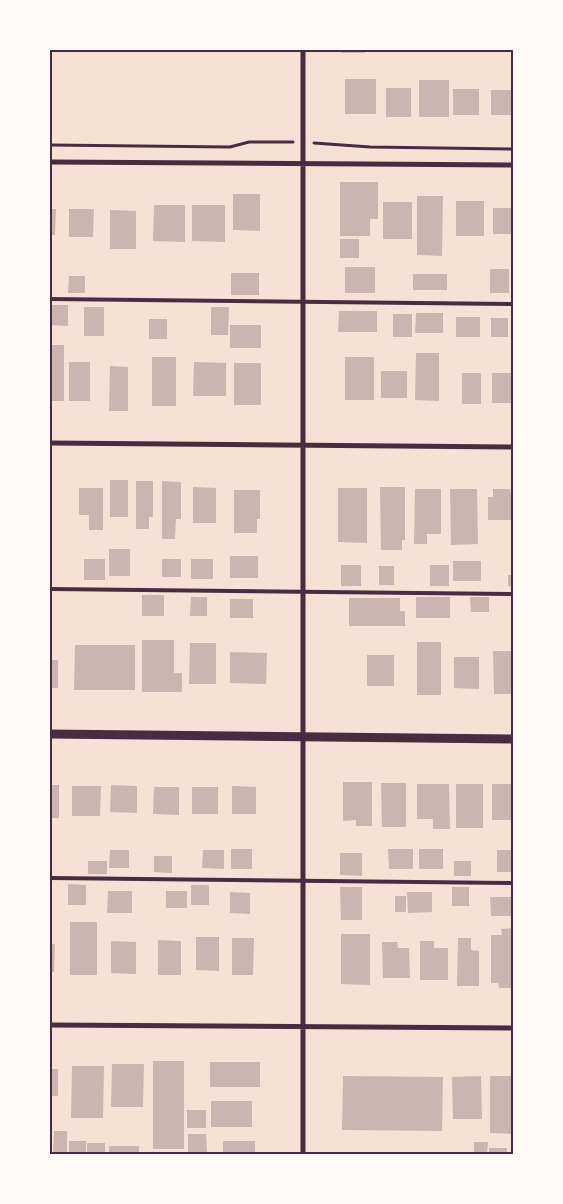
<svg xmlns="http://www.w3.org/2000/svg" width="563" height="1204" font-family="'Exo 2',sans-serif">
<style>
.building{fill:#ccb4b1}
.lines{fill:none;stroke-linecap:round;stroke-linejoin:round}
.path{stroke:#4a2c40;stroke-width:3}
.service{stroke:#4a2c40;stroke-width:4}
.minor{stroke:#4a2c40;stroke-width:5}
.tertiary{stroke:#4a2c40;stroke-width:9}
.neatline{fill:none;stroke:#4a2c40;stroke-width:2}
</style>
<rect width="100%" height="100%" fill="#f7e1d7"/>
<path class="building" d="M341,50H365V53H341Z
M345,79H376V114H345Z
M419,80H449V117H419Z
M386,88H411V117H386Z
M453,89H479V115H453Z
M491,90H513V115H491Z
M340,182H378V219H370V236H340Z
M233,194H260V231L233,230Z
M417,196H443L442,256L417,255Z
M456,201H484V236H456Z
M383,202H412V239H383Z
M154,205H185V242L153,241Z
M192,205H225V242L192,241Z
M493,208H513V234H493Z
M50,209H56L55,235H50Z
M69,209H94L93,237H69Z
M110,210L136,211V249H110Z
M340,239H359V258H340Z
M345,267H375V293H345Z
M490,269H509V293H490Z
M231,273H259V295H231Z
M413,274H447V290H413Z
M69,276H85V293H68Z
M50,305H68V326L50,325Z
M84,307H104V336H84Z
M211,307H229L228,335H211Z
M339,311H377V332H338Z
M416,313H443V333H415Z
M393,314H412V337H393Z
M456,317H480V337H456Z
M491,318H508V337H491Z
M149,319H167V339H149Z
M230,325H261V348H230Z
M50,345H64V401H50Z
M416,353H439V401L415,400Z
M152,357H176V406H152Z
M345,357H374V400H345Z
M69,362H90V401H69Z
M194,362L226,363V396H193Z
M234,363H261V405H234Z
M110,366L128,367V411H109Z
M381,371H407V398H381Z
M462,373H481V404H462Z
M492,373H513V403H492Z
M110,480H128V517H110Z
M136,481H153V517H149V529H136Z
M162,481L181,482V519H176L175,539H162Z
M193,487L216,488V523H193Z
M380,487H405V540H402V550H381Z
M79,488H103V530H89V515H79Z
M338,488H367V543L338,542Z
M415,489H441V534H427V544H414Z
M450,489H477L478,544L451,545Z
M493,489H510L511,496H513V520H488V497H493Z
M234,490H260V519H257V533H234Z
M109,549H130V576H109Z
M230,556H258V578H230Z
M84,559H105V580H84Z
M162,559H181V577H162Z
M191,559H213V579H191Z
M453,561H481V581H453Z
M341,565H361V586H341Z
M430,565H449V586H430Z
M379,566H394V585H379Z
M508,575H513V587L508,586Z
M142,595H164V616H142Z
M191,597H207V616H190Z
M416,597H450V618H416Z
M470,597H489V612H471Z
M349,598H400V611H405V626H349Z
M230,599H253V618H230Z
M142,640H174V673H182V692H142Z
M417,642H441V695H417Z
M190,643H216V684H189Z
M75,645H135V690H74Z
M493,651H513V694H494Z
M230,652L267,653L266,684L230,683Z
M367,655H394V686H367Z
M454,657H479V689L454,688Z
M50,660H58V688H50Z
M343,782H372V826H356V820L343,821Z
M381,783H406V827H382Z
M417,784H449L450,829H433V819H417Z
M456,784H483V828H456Z
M492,784H513V820H492Z
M50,785H59V818H50Z
M111,785L137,786V813L110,812Z
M72,786H101L100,816H72Z
M232,786L256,787V814H232Z
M154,787H179V815L153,814Z
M192,787H218V814H192Z
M231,849H252V869H231Z
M388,849H413V869H389Z
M419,849H443V869H419Z
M110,850H129V868H109Z
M203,850H224V869L202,868Z
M497,850H513V872H497Z
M340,853H362V876L340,875Z
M154,856H172V873L154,872Z
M88,861H107V874H88Z
M454,861H471V876H454Z
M68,884L86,885V905H68Z
M191,885H209V905H191Z
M340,887H362V920H341Z
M452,887H469V906H452Z
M108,891H132V913H107Z
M166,891H187V908H166Z
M230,892L250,893V914L230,913Z
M407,892H432V912L408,913Z
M395,896H406V912H395Z
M490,897H511V916H491Z
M70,922H97V975H70Z
M513,928V988H499L498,983H491V935H502L501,929Z
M341,934H370V985L341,984Z
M196,937H219V971L196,970Z
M232,938H254L253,975H232Z
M458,938H471V950L479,951V986H457Z
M158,940L181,941V975H158Z
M111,941L136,942V974L111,973Z
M420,941H434V948H448V980H420Z
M382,942H397L398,948H409L410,978H383Z
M50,944H55L54,972H50Z
M153,1061H184V1149H153Z
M210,1062H260V1087H210Z
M112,1064H144L143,1107H111Z
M72,1066H104L103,1118H71Z
M50,1069H58V1096H50Z
M343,1076L443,1077L442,1131L342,1130Z
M481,1076L482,1119H453L452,1077Z
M490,1076H513V1134L490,1133Z
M211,1101H252V1127H211Z
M187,1110H206V1128H187Z
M54,1131H67V1154H53Z
M188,1134H206L207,1152L188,1153Z
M69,1141H86V1154H69Z
M223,1141H255V1154H223Z
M474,1142H488L487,1154H474Z
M87,1143H105V1154H87Z
M109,1146H139V1154H109Z
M489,1148H507V1154H489Z"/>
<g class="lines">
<path class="path" d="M314,143L370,147L513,149
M50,145L230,147L249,142H293"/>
<path class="service" d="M50,299L513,304
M50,589L513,594
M50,878L513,883"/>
<path class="minor" d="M50,162L513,165
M50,443L513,447
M50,1025L513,1028
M303,1154V50"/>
<path class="tertiary" d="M50,734L513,739"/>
</g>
<rect width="563" height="1204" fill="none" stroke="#fffaf5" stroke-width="102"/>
<rect x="51" y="51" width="461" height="1102" class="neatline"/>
</svg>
